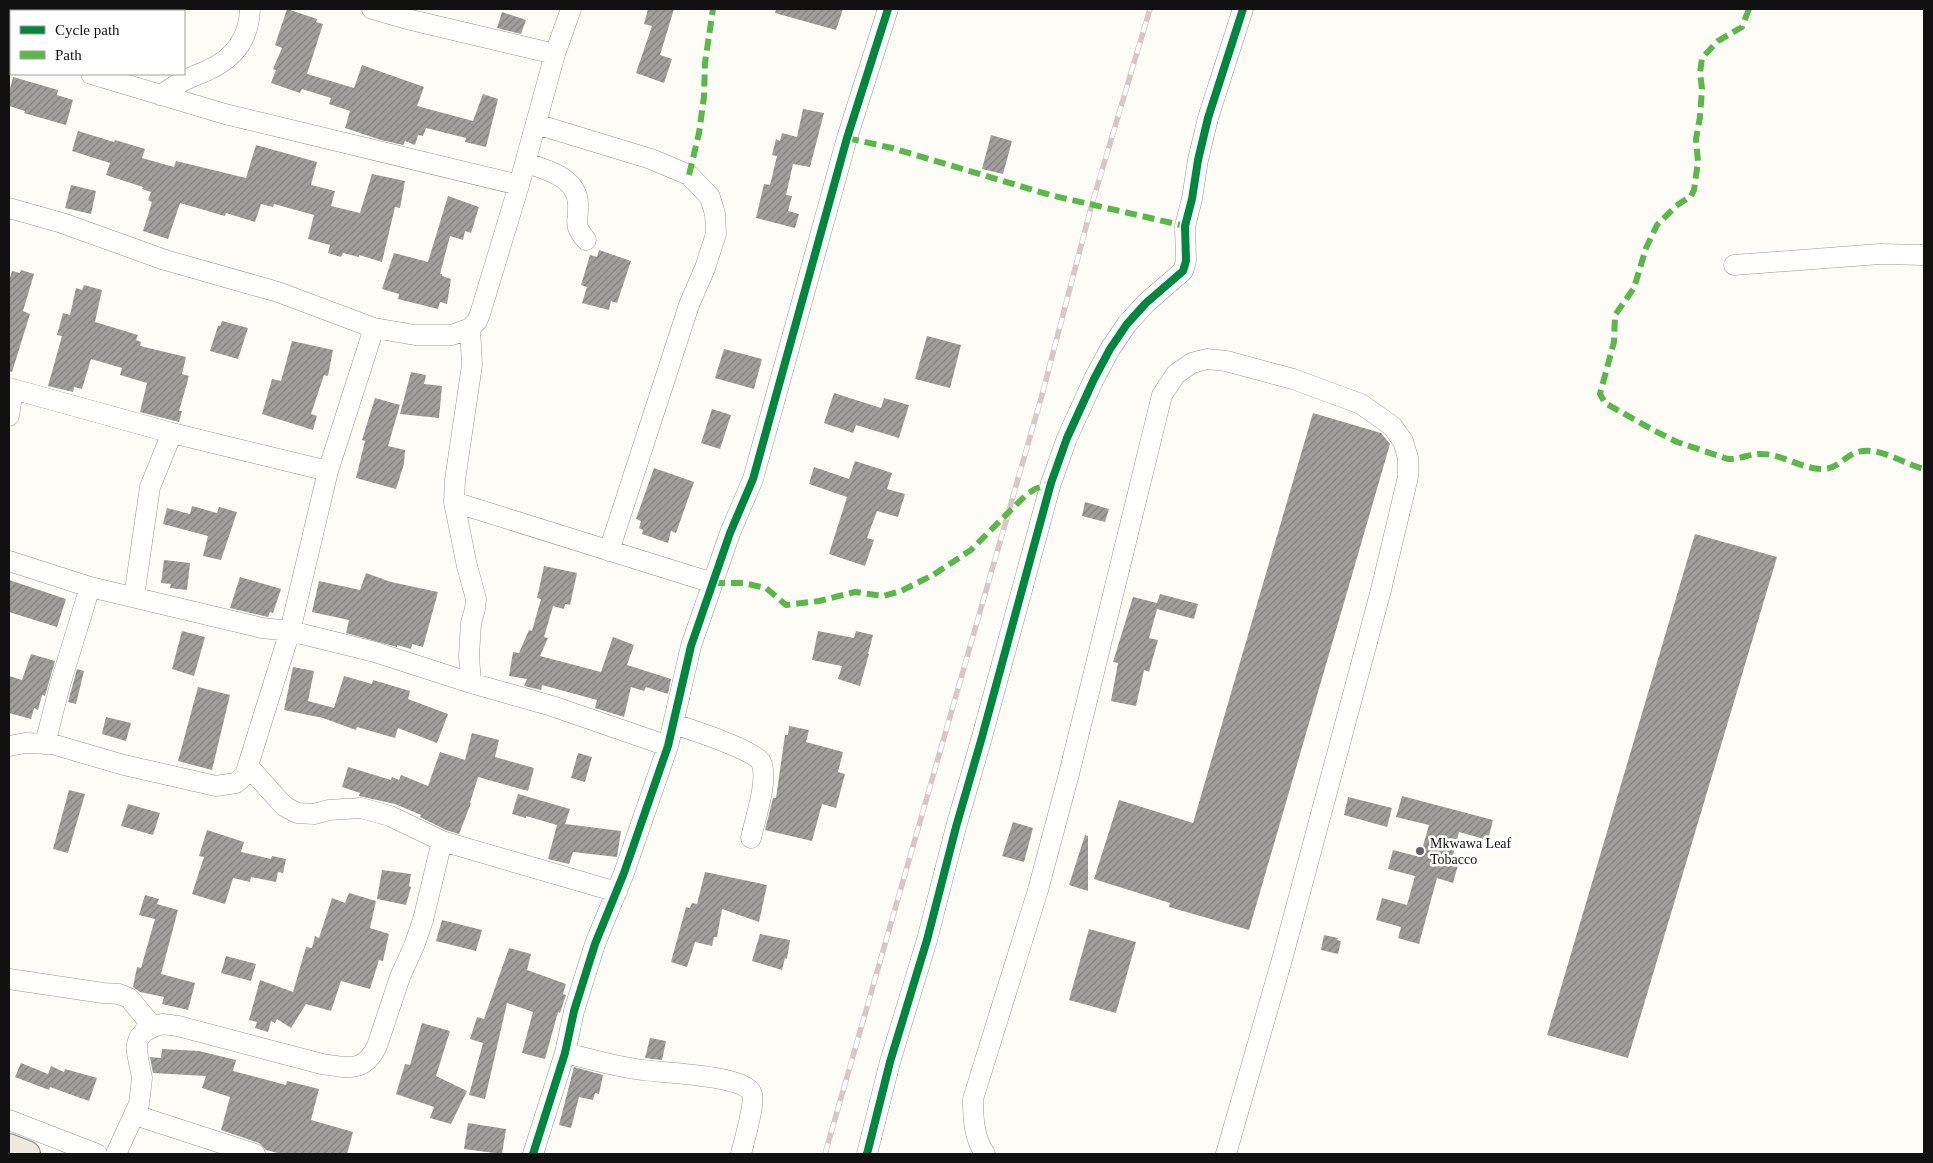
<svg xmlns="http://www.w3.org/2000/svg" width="1933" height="1163" font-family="Georgia,serif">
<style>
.building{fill:url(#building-hatch)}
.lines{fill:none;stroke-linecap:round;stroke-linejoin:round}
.minor-casing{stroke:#979795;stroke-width:21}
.major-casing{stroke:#858482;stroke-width:28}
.minor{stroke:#fffffe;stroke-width:20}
.major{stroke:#ede9dc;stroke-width:26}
.rail-casing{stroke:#d9c6c7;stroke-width:5.5}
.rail{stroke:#fff;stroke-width:4;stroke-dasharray:11;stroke-linecap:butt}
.quiet{stroke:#58b947;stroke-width:6;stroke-dasharray:12 6;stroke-linecap:butt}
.cycleway-casing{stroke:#fff;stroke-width:11}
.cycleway{stroke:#00873e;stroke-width:8}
.poi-dot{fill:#646362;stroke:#fff;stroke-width:2}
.labels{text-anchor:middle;stroke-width:5;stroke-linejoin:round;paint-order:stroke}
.poi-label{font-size:14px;fill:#111;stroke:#fff;text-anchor:start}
</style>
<defs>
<pattern id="building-hatch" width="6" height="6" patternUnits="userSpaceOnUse" patternTransform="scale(1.25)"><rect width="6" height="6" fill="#a19f9c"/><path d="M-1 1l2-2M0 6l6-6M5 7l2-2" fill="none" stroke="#82807e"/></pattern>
</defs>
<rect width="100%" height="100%" fill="#fdfcf7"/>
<path class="building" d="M287,9L317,19L316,22L323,24L307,74L354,88L362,65L424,87L417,106L473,121L483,94L498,99L486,147L465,142L466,138L426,128L423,136L418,135L415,145L405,141L403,145L381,140L345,128L350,111L329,104L331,98L302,89L300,93L271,83L276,70L273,69L282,48L275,45Z
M648,9H674L660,55L672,59L664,83L636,73L652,26L644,24Z
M776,9H843L836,30L775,13Z
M502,12L526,20L521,34L497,28Z
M13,77L58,90L57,95L73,100L66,125L24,113L25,111L9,106V93Z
M803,109L824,113L810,167L793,164L786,195L792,196L788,211L799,214L795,228L756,218L764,184L770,185L777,156L772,155L776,139L780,141L782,133L797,137Z
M78,131L114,142L115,140L145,149L142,158L174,167L176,161L246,178L256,145L317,162L311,185L335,191L331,206L360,213L372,174L405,181L400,208L395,207L382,262L359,255V257L343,253L341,257L328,253L330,245L308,239L314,215L274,204L273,207L261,204L255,222L226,213L225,216L180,203L168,239L143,231L152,202L148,200L151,192L142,189L143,187L106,175L110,163L72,151Z
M991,135L1012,141L1003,174L982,169Z
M71,185L96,191L91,214L65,208Z
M448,196L479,207L471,233L465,231L463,240L450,236L440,274H442V276L451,279L447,304L440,302L438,309L398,299L399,294L382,289L394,253L428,262Z
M599,250L631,261L617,303L611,301L609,310L582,303L587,287L581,285L590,255L597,257Z
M21,270L34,274L23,311L30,314L12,372L9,371V281L12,271L20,273Z
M84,285L102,290L95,322L138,335L136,340L141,342L140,346L186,357L182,374L189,376L179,411H182L179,422L140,412L147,383L120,375L122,368L91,359L82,389L74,387L73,392L48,386L62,336L57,335L63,313L70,315L76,288L82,290Z
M222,321L248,328L238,359L210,351L218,326H220Z
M927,336L961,345L950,388L915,379Z
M292,341L333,350L328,376L324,375L311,414L317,416L313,430L262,414L272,379L281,381Z
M724,349L762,359L754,389L715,378Z
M411,372L426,375L424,384L442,386L439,418L400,414Z
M834,393L881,408L884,398L909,405L899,438L856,425L853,433L824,423Z
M375,398L400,405L388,446L405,450L404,464L396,489L356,478L365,441L362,440Z
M712,409L731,415L720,449L701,443Z
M1313,413L1381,433L1390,444L1249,930L1169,907L1170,903L1094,879L1119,800L1193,823Z
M855,461L892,473L887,489L905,494L898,517L877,511L867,538L874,540L865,566L829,554L847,497L809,484L814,467L849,479Z
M654,468L694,482L676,533L671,531L668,543L642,534L643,530L639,528L641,521L636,519Z
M1085,502L1109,509L1105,522L1082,516Z
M192,506L217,513L219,507L237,512L221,560L203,556L208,536L163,524L167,508L190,514Z
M1695,534L1777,557L1628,1058L1547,1035Z
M164,560L190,563L187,590L170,588L171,584L161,583Z
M544,566L577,573L570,605L565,604L564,609L553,606L544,637L548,638L540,656L601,672L613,637L634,645L627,665L671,679L668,694L646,687L644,691L631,687L624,717L595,708L597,700L542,685L541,690L524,686L527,679L509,676L513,652L519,653L529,630L532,631L541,599L537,598Z
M366,573L391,582L438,592L423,647L412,644L411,649L397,645V647L346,633L349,620L312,612L319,581L360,590Z
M240,577L281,589L273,613L270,612L268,617L230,608Z
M9,580L66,599L57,627L9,612Z
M1160,594L1198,604L1194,619L1157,609L1149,638L1158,640L1149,672L1144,670L1136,706L1111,701L1118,663L1113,662L1133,597L1157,603Z
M182,631L205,637L194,676L172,669Z
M818,631L854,638L856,631L873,635L868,654H869L860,686L838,679L842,666L812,660Z
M31,654L55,661L45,696L42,695L38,710L34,708L31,719L9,713V676L22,680Z
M293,667L314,671L308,701L334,708L344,676L372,684L373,680L410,691L408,699L448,714L437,743L398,728L395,738L357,727L356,730L323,718L284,710Z
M77,669L84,671L76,704L68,702Z
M198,687L230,695L212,770L178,761Z
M106,717L131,723L126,741L102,734Z
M789,726L809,730L806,742L843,752L838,772L845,774L836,808L822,804L812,841L765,830L773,798H776L785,735H788Z
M472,733L499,740L495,757L534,768L528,791L478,777L470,803H471L459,834L446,830L420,817L421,815L395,804L359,796L360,793L342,787L348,767L391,780L392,777L399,780L401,775L428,786L440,752L465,760Z
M578,753L592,757L585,782L571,778Z
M69,790L85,794L68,853L53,849Z
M518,794L570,809L565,824L621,831L617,857L573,852L569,864L548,859L557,825L526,816V818L512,814Z
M1402,796L1493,820L1488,840L1459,832L1451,863L1458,865L1453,883L1437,878L1419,944L1398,938L1401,927L1376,920L1382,898L1407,905L1415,876L1388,869L1393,850L1420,857L1429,825L1396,817Z
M1348,797L1392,808L1387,827L1344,815Z
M128,804L160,813L153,835L121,826Z
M1013,822L1033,828L1024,862L1002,856Z
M207,830L244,842L241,852L271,859L272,856L286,859L283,873L278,872L276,882L251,877L250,882L233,878L225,904L192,894L204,857L199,856Z
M1085,835L1088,836V891L1069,885Z
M382,870L411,874L409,886L411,887L406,905L377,899Z
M705,872L767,885L759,922L722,909L717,937H714L712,946L695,942L687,967L671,962L686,907L690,908L692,903L697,904Z
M349,893L376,901L370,928L389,934L383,961L379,960L370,989L341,981L331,1011L306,1004L291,1028L277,1019L275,1023L271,1021L268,1032L255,1028L257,1022L249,1020L260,980L293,992L306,947L312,948L315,936L319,938L332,898L345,903Z
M145,895L159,899L157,904L178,910L161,974L195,983L188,1010L162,1004L164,997L140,992L133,987L137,967L141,968L155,919L139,915Z
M442,920L482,930L476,951L436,941Z
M1089,929L1136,942L1116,1013L1069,1000Z
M760,934L790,940L787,959L785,958L782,970L752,961Z
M1324,935L1338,938L1337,940L1341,941L1338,954L1321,950Z
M509,948L531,954L527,970L566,984L563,994L566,995L560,1013L558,1012L545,1059L522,1053L533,1012L507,1003L485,1099L469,1095L483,1043L470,1039L477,1017L484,1019Z
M226,956L256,964L251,981L221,973Z
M422,1023L450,1031L436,1076L467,1091L451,1124L430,1118L434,1107L396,1094L405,1064L410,1065Z
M650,1038L666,1041L662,1060L645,1058Z
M162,1049L199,1051L236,1060L233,1071L286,1085L287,1081L319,1089L311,1120L353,1132L347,1154H281L266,1150L259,1143L221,1130L230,1097L202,1088L206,1076L153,1073L150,1057L161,1058Z
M21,1063L48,1074L51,1066L64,1072L65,1069L97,1078L89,1101L50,1087L49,1090L15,1077Z
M574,1067L603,1075L599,1094L595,1093L593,1100L579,1097L571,1128L559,1125Z
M468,1123L506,1129L502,1154L464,1149Z"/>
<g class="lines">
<defs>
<path id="minor" d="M372,9L407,19L555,54
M9,45L11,46
M91,74L225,114L519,185
M160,95C168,91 175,85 183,81C191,77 200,74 208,70C235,58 249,38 250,9
M536,124L651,159L689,175L710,197L715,214L716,234L705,268L689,305L609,551
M526,163C546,169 577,178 578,203C579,223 572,223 586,240
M9,208L62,223L165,260L278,292L374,328L415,335H452L470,328L477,321L480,314L519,185L555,54L571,9
M1734,265L1880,254L1924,255
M470,328L472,365L455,480L454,502L467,566L476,599L475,609L471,623L469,656L471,683
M9,388L172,433L328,471
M9,416L13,389
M454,502L713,583
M9,561L90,587L262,628L290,631L375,652L471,683L552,706L668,746
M134,597L150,487L172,433
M674,724C689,729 755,750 761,762C769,779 755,819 751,838
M45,744L60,685L90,587
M9,746L25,743L52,744L124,765L216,786L236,783L245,775L290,631L328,471L374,328
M249,767L284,806L297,813L314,814L329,810L361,808L390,816L442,841L617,892
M9,979L103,993L119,994L129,998L153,1027
M565,1053C591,1059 617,1067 643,1070C662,1073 747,1075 752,1094C755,1105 744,1141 741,1154
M135,1115L255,1154
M9,1120L97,1154
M116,1154L139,1104L142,1078L137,1053V1044L139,1038L144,1032L153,1027L162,1024L178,1026L322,1064C348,1068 364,1073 377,1046L400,977L414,946L423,920L442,841
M533,1154L565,1053L574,1011L595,944L624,873L668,746L691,646L730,533L753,479L847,138L888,9
M867,1154L890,1062L927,940L956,827L982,737L1051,483L1067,438L1094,379L1110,349L1127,324L1146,303L1183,271L1186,261L1185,226L1192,199L1198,160L1208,118L1243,9
M985,1154C974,1138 973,1118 973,1099L1038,890L1069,774L1162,395L1176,374L1192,363L1207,359L1226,361L1293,379L1361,404L1392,426L1403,441L1408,458V477L1381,590L1283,956L1226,1154"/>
<path id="major" d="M9,1147L27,1154"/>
</defs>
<use href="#minor" class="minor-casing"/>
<use href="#major" class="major-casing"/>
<use href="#minor" class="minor"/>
<use href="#major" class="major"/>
<defs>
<path id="rail" d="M825,1154L1042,395L1092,204L1150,9"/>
</defs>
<use href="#rail" class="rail-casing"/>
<use href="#rail" class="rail"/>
<path class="quiet" d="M1749,9L1742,27L1718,41L1702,58L1700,73L1702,89L1700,117L1696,139L1698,162L1694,190L1691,196L1676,206L1657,225L1646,248L1634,288L1615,315L1614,342L1600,394L1605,403L1655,431L1677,442L1728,459C1740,460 1750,453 1762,454C1783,454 1802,470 1825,469C1838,468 1846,455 1858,452C1879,446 1904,464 1924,469
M847,138L892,148L1050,195L1185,226
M689,175L699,133L704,97L705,63L713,9
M713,583H743L766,588L786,605L819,601L855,592L883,596L901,591L933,575L971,550L1026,495L1035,489L1051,483"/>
<defs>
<path id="cycleway" d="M533,1154L565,1053L574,1011L595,944L624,873L668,746L691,646L730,533L753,479L847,138L888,9
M867,1154L890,1062L927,940L956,827L982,737L1051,483L1067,438L1094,379L1110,349L1127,324L1146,303L1183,271L1186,261L1185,226L1192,199L1198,160L1208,118L1243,9"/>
</defs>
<use href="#cycleway" class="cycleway-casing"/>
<use href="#cycleway" class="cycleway"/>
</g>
<circle class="poi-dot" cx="1420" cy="851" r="5"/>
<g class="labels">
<g class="poi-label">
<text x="1430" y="848">Mkwawa Leaf<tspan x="1430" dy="16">Tobacco</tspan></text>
</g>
</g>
<rect width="1933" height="1163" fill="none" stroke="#111111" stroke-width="20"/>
<rect x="10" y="10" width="175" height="65" fill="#ffffff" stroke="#a0a0a0"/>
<rect x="20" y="26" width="25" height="8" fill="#00873e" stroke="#a0a0a0"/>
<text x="55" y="35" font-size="15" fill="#111111">Cycle path</text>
<rect x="20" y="51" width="25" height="8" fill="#58b947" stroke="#a0a0a0"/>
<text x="55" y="60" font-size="15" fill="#111111">Path</text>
</svg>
